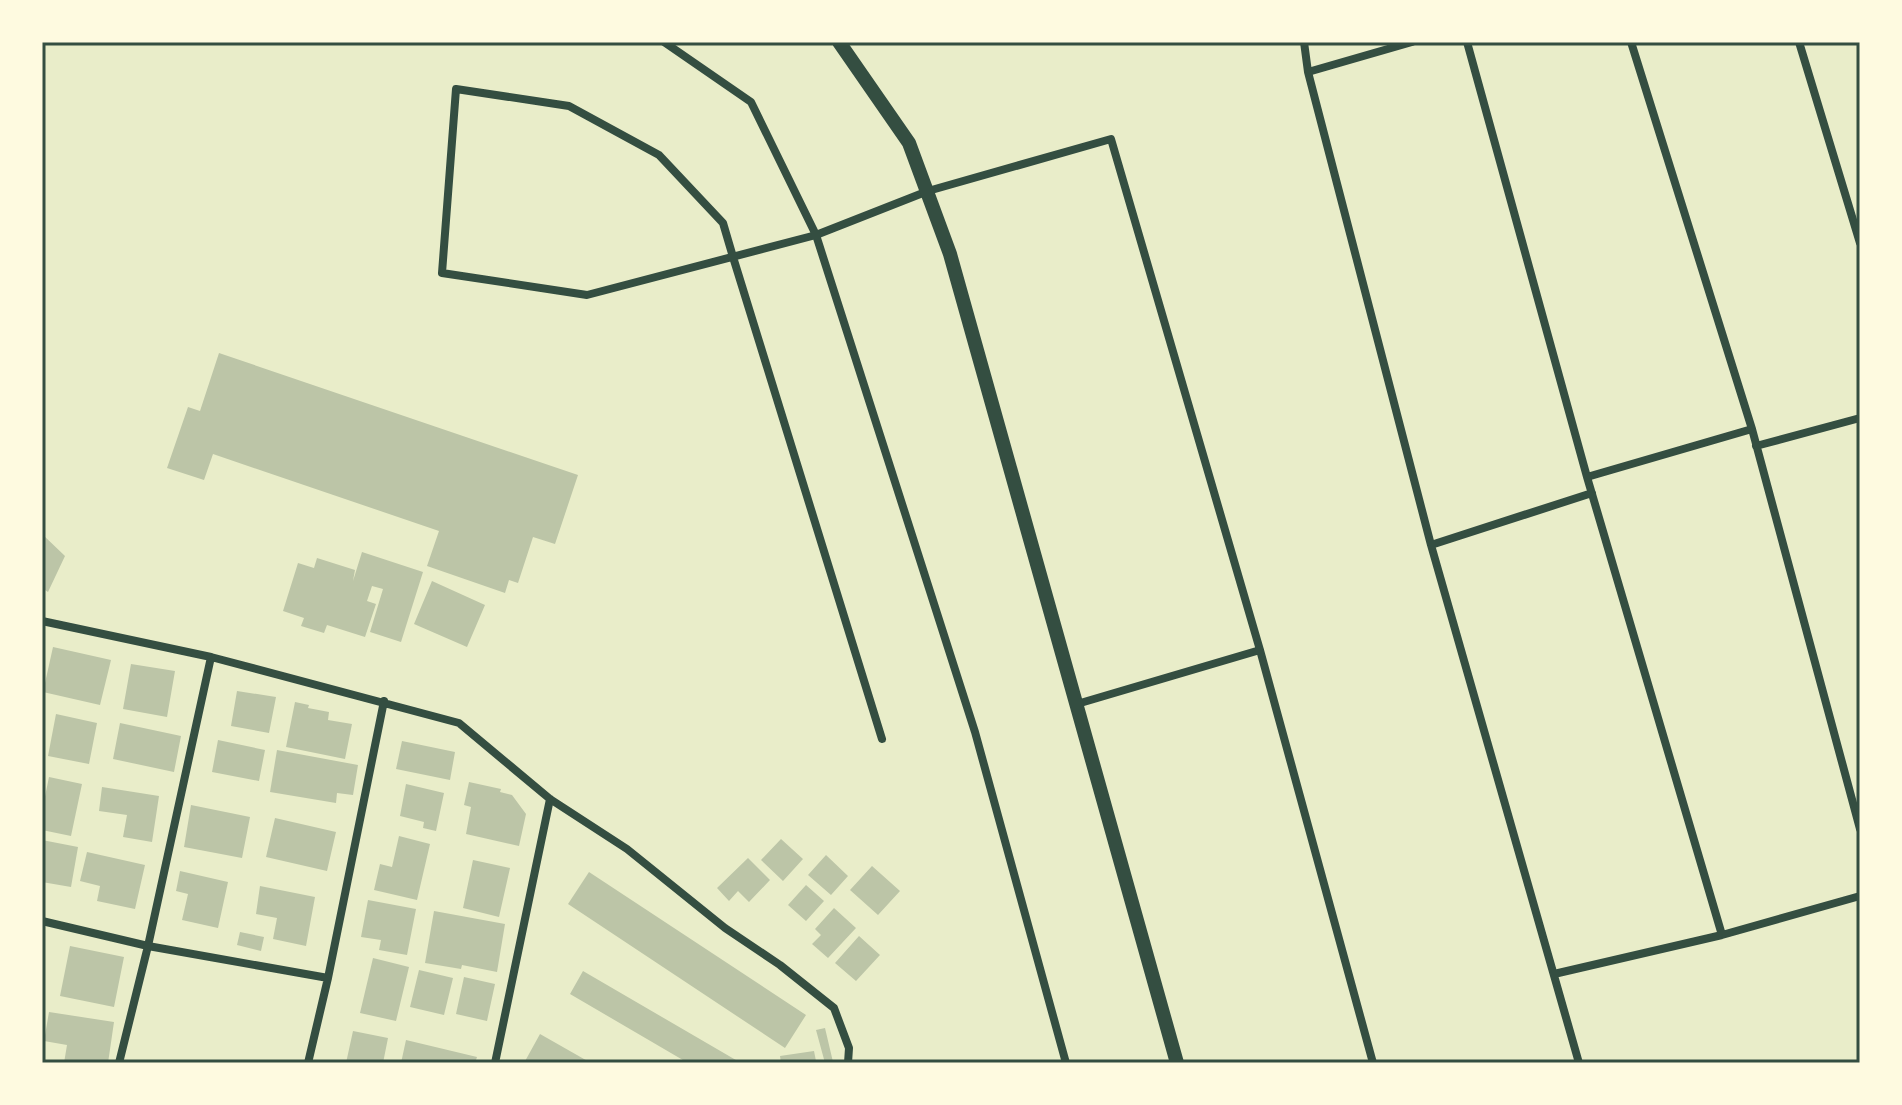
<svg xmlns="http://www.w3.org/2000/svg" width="1902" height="1105" font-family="Ubuntu,sans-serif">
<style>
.building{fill:#bcc5a7}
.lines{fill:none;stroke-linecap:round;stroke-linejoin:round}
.minor{stroke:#344e41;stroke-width:8}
.tertiary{stroke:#344e41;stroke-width:14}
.neatline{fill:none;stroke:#344e41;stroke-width:3}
</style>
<rect width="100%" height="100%" fill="#e9edc9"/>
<path class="building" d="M219,353L578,475L555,544L533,537L518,583L509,580L505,593L427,566L439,531L213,454L204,480L167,468L188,407L200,411Z
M42,534L65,556L48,592L42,588Z
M362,552L423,572L401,642L370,632L383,589L372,586L367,601L376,604L365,637L327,625L324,633L301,626L304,618L283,611L298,563L314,568L317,558L355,570L353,581Z
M432,581L485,605L467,647L414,624Z
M53,647L111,660L100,705L43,692Z
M131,664L175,671L167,717L123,709Z
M237,691L276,697L269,733L231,726Z
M295,702L309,705L308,708L329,712L328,720L352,724L345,759L286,747Z
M56,714L97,723L89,764L48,756Z
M120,723L181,736L174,772L113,759Z
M218,740L265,750L259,781L212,772Z
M402,741L455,752L450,780L396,769Z
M277,750L358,765L353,795L337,793L336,803L270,792Z
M49,777L82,784L71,836L42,830V811Z
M469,782L501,789L500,792L512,795L526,814L519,846L466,834L471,807L464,805Z
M406,784L444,793L436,831L423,828L424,822L400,816Z
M102,787L159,796L152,842L123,837L127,815L99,811Z
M191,805L250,817L242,858L184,847Z
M275,818L336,832L327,871L266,857Z
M399,836L430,844L417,900L374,890L380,864L392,867Z
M781,839L803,859L783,881L761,860Z
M42,840L78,847L71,887L42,882Z
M87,852L145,865L135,909L97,901L100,886L80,881Z
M826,855L848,876L831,895L808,875Z
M748,858L770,880L749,902L738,891L729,901L717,888Z
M473,860L510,868L499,917L463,908Z
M872,866L900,891L878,915L850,890Z
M180,871L228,882L218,928L182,920L188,894L176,891Z
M589,872L806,1015L785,1048L568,904Z
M806,885L824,901L806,921L788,905Z
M260,886L315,897L306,946L273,939L277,918L256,914Z
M368,900L416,909L407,955L379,950L381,940L361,937Z
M834,908L856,928L828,958L812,944L821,935L815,929Z
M434,911L505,924L497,972L462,965L461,969L425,963Z
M240,932L264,937L261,951L237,945Z
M859,936L880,955L856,981L835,963Z
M70,946L124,957L114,1007L60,996Z
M373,958L409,967L396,1021L360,1013Z
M419,970L453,978L444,1015L410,1007Z
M583,971L741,1063H688L570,994Z
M464,977L495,984L487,1021L456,1014Z
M49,1012L114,1022L108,1063H64L67,1045L44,1041Z
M825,1028L833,1062L828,1063H825L816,1030Z
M353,1031L388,1038L383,1063H346Z
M540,1034L591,1063H524Z
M406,1040L477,1057L475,1063H401Z
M814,1051L816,1061L781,1063L780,1056Z"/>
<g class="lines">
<path class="minor" d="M664,42L751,102L816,235L975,732L1066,1063
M1304,42L1308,72L1431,545L1579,1063
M1467,42L1587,477L1722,935
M1631,42L1752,429L1860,829
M1799,42L1860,243
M1308,72L1412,42
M1756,446L1860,418
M1587,477L1752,429
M1431,545L1592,493
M42,621L211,657L459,723L550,799L627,849L725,928L780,965L834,1008L849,1048L848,1063
M1077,704L1260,650
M882,739L733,257L723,223L659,155L569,106L456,89L442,273L587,295L816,235L928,191L1111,139L1260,650L1373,1063
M42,921L148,946L328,978
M1554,974L1722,935L1860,896
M119,1063L148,946L211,657
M308,1063L328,978L384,701
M495,1063L550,799"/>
<path class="tertiary" d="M839,42L909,143L950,254L1177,1063"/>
</g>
<rect width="1902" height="1105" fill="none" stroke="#fefae0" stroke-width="88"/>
<rect x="44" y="44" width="1814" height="1017" class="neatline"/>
</svg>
